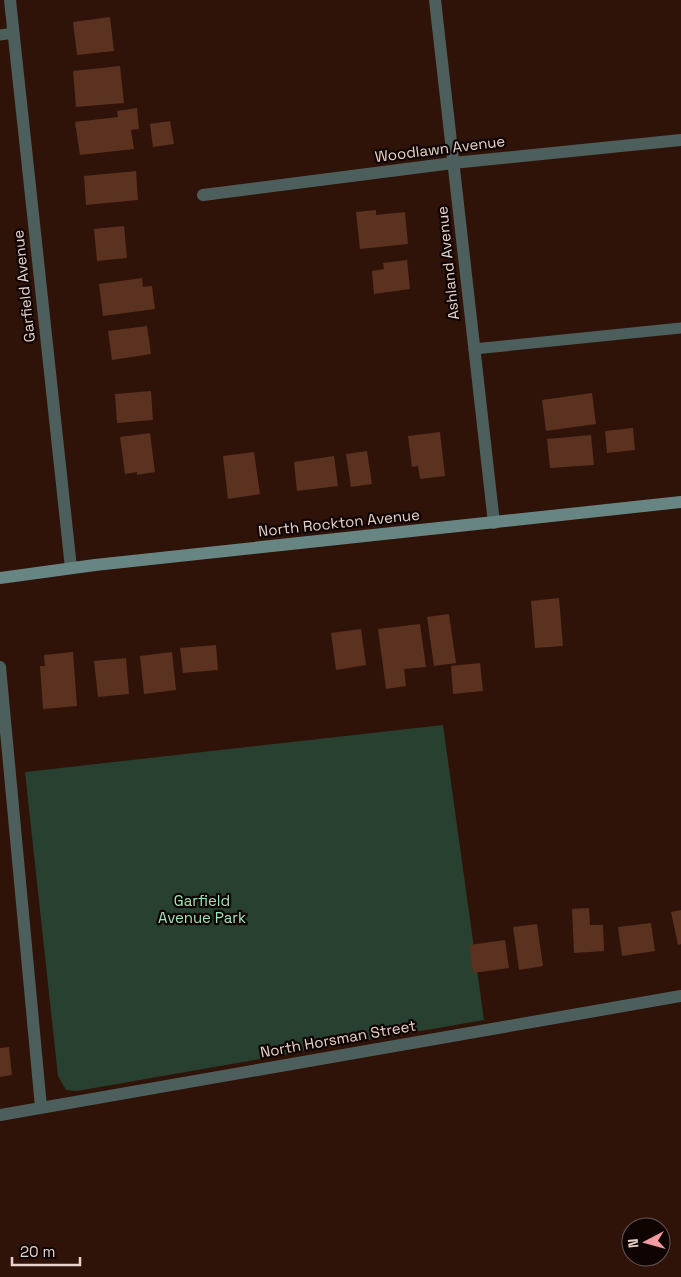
<svg xmlns="http://www.w3.org/2000/svg" width="681" height="1277" font-family="'Space Grotesk',sans-serif">
<style>
.park{fill:#274030}
.building{fill:#5b3120}
.lines{fill:none;stroke-linecap:round;stroke-linejoin:round}
.service{stroke:#4d5f5d;stroke-width:11}
.minor{stroke:#4d5f5d;stroke-width:12}
.secondary{stroke:#678583;stroke-width:12}
.labels{text-anchor:middle;stroke-width:4.5;stroke-linejoin:round;paint-order:stroke}
.street-label{font-size:15px;fill:#e7d3cb;stroke:#0f0402}
.park-label{font-size:15px;fill:#9ee6b8;stroke:#0f0402}
</style>
<rect width="100%" height="100%" fill="#2f1308"/>
<path class="park" d="M443,725L484,1020L77,1091L66,1090L58,1076L25,772Z"/>
<path class="building" d="M110,17L114,51L77,55L73,22Z
M120,66L124,103L76,107L73,71Z
M137,108L139,129L131,130L134,149L80,155L75,122L118,117L117,111Z
M170,121L174,144L153,147L150,124Z
M136,171L138,200L86,205L84,176Z
M376,210V215L405,212L408,244L360,249L356,212Z
M124,226L127,258L97,261L94,229Z
M407,260L410,289L374,294L372,271L384,269L383,263Z
M142,278L143,287L152,286L155,309L103,316L99,284Z
M147,326L151,354L112,360L108,331Z
M151,391L153,420L117,423L115,394Z
M592,393L596,424L546,431L542,400Z
M633,428L635,450L607,453L605,431Z
M440,432L445,476L420,479L418,466L412,467L408,436Z
M150,433L155,472L137,475V472L125,474L120,437Z
M591,435L594,465L550,468L547,439Z
M367,451L372,484L351,487L346,454Z
M254,452L260,494L228,499L223,456Z
M334,456L338,486L297,491L294,462Z
M559,598L563,646L535,648L531,601Z
M449,614L456,663L434,666L427,617Z
M420,624L426,667L404,669L406,686L386,689L378,629Z
M361,629L366,665L336,670L331,633Z
M216,645L218,670L183,673L180,648Z
M73,652L77,706L43,709L40,666H45L44,655Z
M172,652L176,690L144,694L140,656Z
M126,658L129,694L98,697L94,661Z
M480,663L483,691L453,694L451,666Z
M589,908L590,925H603L604,951L574,953L572,909Z
M681,910V944L678,945L671,912Z
M651,923L655,951L622,956L618,927Z
M537,924L543,966L519,970L513,927Z
M505,940L509,968L473,973L469,945Z
M9,1047L12,1075L0,1077V1048Z"/>
<g class="lines">
<path class="service" d="M0,35L13,33
M474,349L681,328"/>
<path class="minor" d="M10,0L71,568
M435,0L494,523
M203,195L453,163L681,140
M0,667L41,1107
M0,1115L681,996"/>
<path class="secondary" d="M0,578L95,565L681,502"/>
</g>
<g class="labels">
<g class="street-label">
<text transform="translate(440 149) rotate(-7)" y="5">Woodlawn Avenue</text>
<text transform="translate(448 263) rotate(-96)" y="5">Ashland Avenue</text>
<text transform="translate(24 286) rotate(-96)" y="5">Garfield Avenue</text>
<text transform="translate(339 523) rotate(-6)" y="5">North Rockton Avenue</text>
<text transform="translate(338 1039) rotate(-10)" y="5">North Horsman Street</text>
</g>
<g class="park-label">
<text x="202" y="906">Garfield<tspan x="202" dy="17">Avenue Park</tspan></text>
</g>
</g>
<g transform="translate(646 1242) rotate(264)"><circle r="24" fill="#0f0402" stroke="#655752"/>
<path d="M0-4L9 19L0 12L-9 19Z" fill="#f49aa1"/>
<text y="-8" font-size="14" font-weight="bold" text-anchor="middle" fill="#e7d3cb">N</text>
</g>
<path d="M12 1257v8h68v-8" fill="none" stroke="#e7d3cb" stroke-width="2.5"/>
<text x="20" y="1257" font-size="15" fill="#e7d3cb" stroke="#0f0402" stroke-width="4" paint-order="stroke">20 m</text>
</svg>
